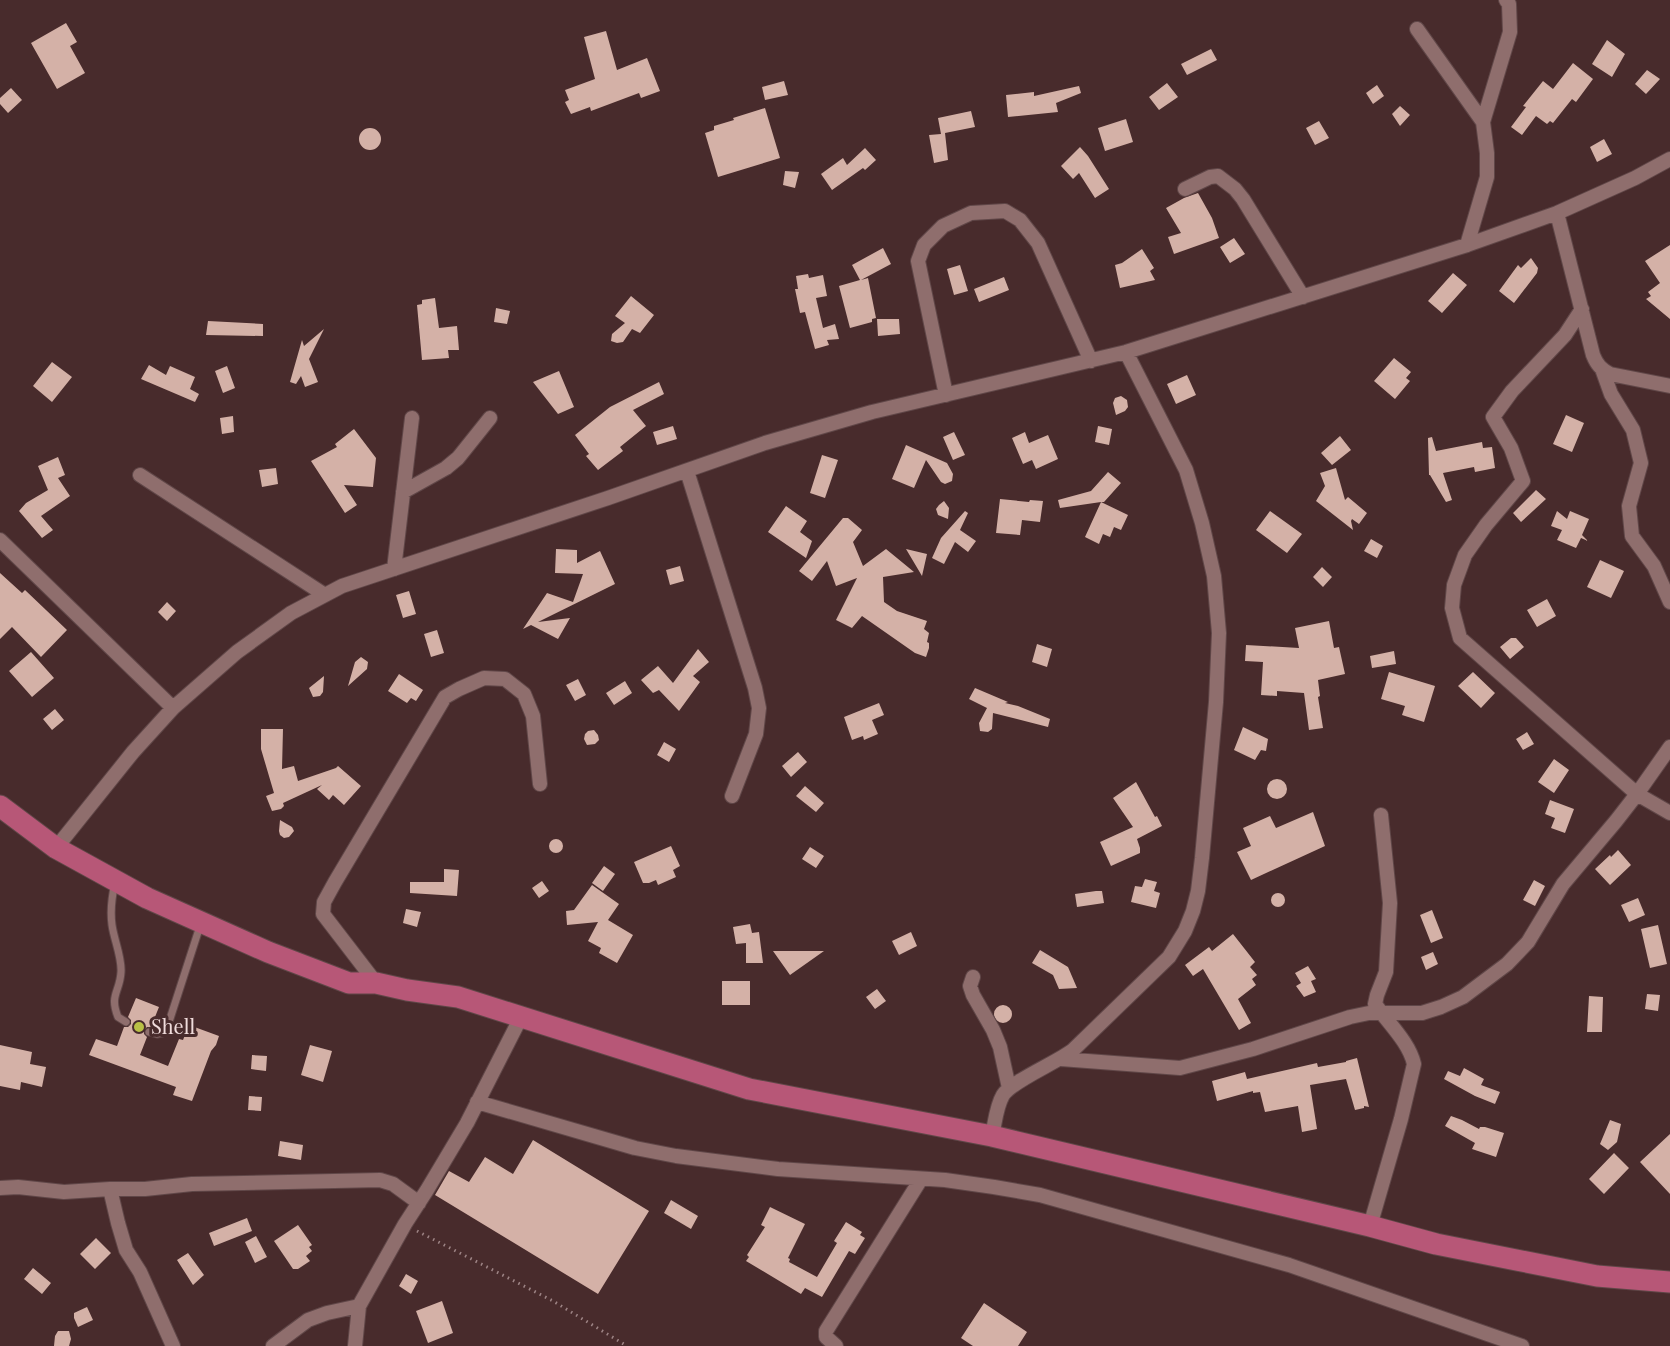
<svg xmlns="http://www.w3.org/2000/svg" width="1670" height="1346" font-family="'Playfair Display',serif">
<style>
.building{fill:#d4b1a7}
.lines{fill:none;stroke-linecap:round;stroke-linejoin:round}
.service-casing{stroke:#604748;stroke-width:9}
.minor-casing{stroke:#604748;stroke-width:16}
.primary-casing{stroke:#604748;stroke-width:23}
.path{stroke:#9d8485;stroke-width:3;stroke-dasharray:1.5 4.5;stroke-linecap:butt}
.service{stroke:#8f6e6d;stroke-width:7}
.minor{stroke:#8f6e6d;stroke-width:14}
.primary{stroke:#b75777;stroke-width:21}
.poi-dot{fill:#b9c046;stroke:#482b2c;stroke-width:2}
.labels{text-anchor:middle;stroke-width:6;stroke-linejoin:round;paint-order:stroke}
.poi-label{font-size:20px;fill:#f0dcdc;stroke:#482b2c;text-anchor:start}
</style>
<rect width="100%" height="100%" fill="#482b2c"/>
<path class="building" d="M66,23L77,42L70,46L85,73L57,89L31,43Z
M606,31L617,70L647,58L660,91L641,98L639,93L591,111L590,107L571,114L565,102L569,100L565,90L595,79L584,37Z
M1607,40L1625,54L1612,77L1592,64Z
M1211,49L1217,60L1187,75L1181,64Z
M1573,63L1593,79L1576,102L1572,99L1553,123L1550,121L1547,124L1536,116L1522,135L1511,127L1526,107L1523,106L1543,81L1553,89Z
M1647,70L1660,79L1646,94L1635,84Z
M784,81L788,95L765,100L762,87Z
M1167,83L1178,97L1159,110L1149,97Z
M1377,85L1384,96L1373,104L1366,93Z
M1079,86L1081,93L1056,103L1058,112L1008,117L1006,95L1034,92V96Z
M11,88L22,100L8,113L0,104V98Z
M1400,106L1410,115L1400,126L1392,114Z
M765,108L780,158L718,177L705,133L714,130V126L734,120L733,118Z
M971,111L975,127L945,133L948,160L934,163L929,135L941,134L938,118Z
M1126,119L1133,142L1105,151L1098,128Z
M1319,121L1329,138L1315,145L1306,128Z
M359 139a11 11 0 1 1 22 0a11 11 0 1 1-22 0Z
M1604,139L1612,154L1597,162L1590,147Z
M1080,147L1088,156L1109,189L1095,198L1079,173L1073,179L1061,166Z
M865,148L876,160L865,170L863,168L832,190L821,174L843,158L847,165Z
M785,171L799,172L795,188L783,185Z
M1198,193L1212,218L1219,238L1174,254L1168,237L1181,233L1166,208L1184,198Z
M1234,238L1245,254L1230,263L1220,247Z
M1670,245V319L1646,299L1651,296L1648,292L1660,283L1645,261Z
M883,248L891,264L861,280L868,278L876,318L872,319V322L850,328L839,286L860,280L852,265Z
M1142,249L1154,268L1150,271L1155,280L1120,288L1115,265L1122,263Z
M1531,258L1538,268L1537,273L1514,303L1499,291L1518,265L1521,268Z
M960,265L968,291L954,295L947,269Z
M1453,273L1467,285L1442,313L1428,301Z
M808,274L809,278L823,275L827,296L816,298L823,328L835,324L839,339L827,340L829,345L815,349L805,312L800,313L795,289H798L796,276Z
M1004,277L1009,290L979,302L974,289Z
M631,296L654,315L640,333L632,329L623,342L617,343L611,341L612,334L625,323L615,316Z
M435,298L439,328L457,326L459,350H448L449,358L422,360L417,305L422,304V300Z
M496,308L510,311L507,324L494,322Z
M877,319H899L900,334L878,336Z
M208,321L263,324V336L206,335Z
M324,329L309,359L318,382L305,387L301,376L296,384L290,382L302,340L304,346Z
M1394,358L1411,372L1406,378L1410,381L1395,399L1374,381Z
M52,362L72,377L52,402L33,386Z
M149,365L166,375L170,366L195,377L190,389L199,394L195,402L141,379Z
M227,366L235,388L223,393L215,371Z
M559,371L574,407L558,414L533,382Z
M1187,375L1196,395L1176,404L1167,384Z
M659,382L664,394L633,410L646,426L620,447L623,451L598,470L586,456L589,454L575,435L610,407Z
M1121,396L1127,400L1128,407L1125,411L1116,415L1113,403L1115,398Z
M1566,415L1584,423L1572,452L1553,444Z
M233,416L234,432L222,434L220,418Z
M673,426L677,439L657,445L653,432Z
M1098,426L1112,429L1109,445L1095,442Z
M354,429L376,458L373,487L344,485L357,505L345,513L311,461L337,447L335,444Z
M954,432L965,455L953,460L943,437Z
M1025,432L1029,443L1048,435L1058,459L1036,469L1032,460L1023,464L1012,438Z
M1340,436L1351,450L1332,465L1321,453Z
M1432,437L1436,451L1482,442L1483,448L1492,447L1495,468L1475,472L1474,467L1443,473L1452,500L1446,502L1430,475H1429L1428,438Z
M906,445L947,463L953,474L952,481L945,484L941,482L926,460L914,488L892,479Z
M822,455L838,460L825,498L810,493Z
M58,457L65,475L58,478L70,496L41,516L53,530L42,538L19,511L26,503L48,490L38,466Z
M276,468L278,484L262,487L259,470Z
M1336,468L1345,500L1348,497L1367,513L1359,524L1352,519L1351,521L1353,530L1316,501L1325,486L1320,473Z
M1108,472L1121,483L1104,502H1101L1128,515L1121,530L1114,527L1110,537L1103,534L1099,544L1085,537L1101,502L1060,508L1058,500L1091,491Z
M1536,490L1546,499L1521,522L1513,513Z
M1000,499L1029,502L1030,500L1043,501L1040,522L1022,520L1020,535L996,533Z
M944,501L949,508L948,519L938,515L936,509L939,505Z
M786,506L807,521L800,532L812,541L806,558L768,532Z
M965,511L968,513L960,530L976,541L968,552L955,542L944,564L932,558L941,538Z
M1270,511L1302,534L1287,553L1256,530Z
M1557,511L1567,519L1570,511L1589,519L1582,535L1588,541L1581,538L1576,548L1557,540L1562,530L1551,526Z
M843,518H848L862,530L853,542L863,566L886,549L914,572L883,577L884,602L897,611L927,621L924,629L929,633L927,642L929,643V648L926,657L915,653L862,616L852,628L836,620L857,578L836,586L827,561L812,581L799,571Z
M1371,539L1383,546L1377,558L1364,551Z
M556,549L577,550V563L600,551L615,584L538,622L570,618L558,639L531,625L523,629L547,593L573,602L583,574L555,573Z
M906,549L927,554L922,576Z
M1600,560L1624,571L1611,598L1587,587Z
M680,566L684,581L670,585L666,570Z
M1322,567L1332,577L1323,587L1313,577Z
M0,573L22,593L25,590L67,630L41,657L12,627L0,639Z
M409,591L416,614L403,618L396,595Z
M1547,599L1556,616L1537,627L1527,610Z
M167,602L176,611L167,621L158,612Z
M1329,621L1334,648L1339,647L1345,674L1318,680L1320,696L1318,697L1323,728L1309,730L1304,693L1277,691V696L1261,695L1263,662L1245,661L1246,645L1299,648L1295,628Z
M437,630L444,653L431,657L424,634Z
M1511,638H1516L1524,647L1510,659L1500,647Z
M1037,644L1052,649L1047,667L1032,662Z
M698,649L709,662L693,676L700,682L679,711L659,690L653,693L641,680L658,666L673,683Z
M1394,651L1396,664L1372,668L1370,656Z
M31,652L54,678L32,697L9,671Z
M361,657L368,662L367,669L348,686L355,662Z
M1389,672L1435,686L1424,722L1402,715L1405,706L1381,699Z
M1473,672L1495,693L1481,708L1458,686Z
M399,674L423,690L416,701L411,698L407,703L388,691Z
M324,676L323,692L320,696L313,697L309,688Z
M578,679L586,695L575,701L566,685Z
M625,681L632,693L614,705L606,693Z
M975,688L1008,702L1005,703L1018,706L1050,719L1048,727L993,713L992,729L988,732L980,731L979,723L987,708L969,699Z
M879,703L884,715L872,720L878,734L864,740L863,736L852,740L844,717Z
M55,709L64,720L52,730L43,719Z
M1243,727L1268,739L1266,751L1261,750L1255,760L1234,750Z
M261,729H283L282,769L294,766L298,781L336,768L338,766L361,786L344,805L333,795L329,800L317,789L322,785L283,803L284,806L281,809L272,811L266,796L274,793L261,749Z
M594,730L598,735L599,740L595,744L587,745L584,739L585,734L588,731Z
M1527,732L1534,744L1523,750L1516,739Z
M664,742L676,749L669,762L657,755Z
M798,752L807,762L791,777L782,766Z
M1554,759L1569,770L1554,793L1538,782Z
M1267 789a10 10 0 1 1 20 0a10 10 0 1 1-20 0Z
M1136,782L1155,817L1157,816L1162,826L1137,839L1140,848V853L1111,866L1100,842L1133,827L1113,798Z
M805,786L824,803L816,812L796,796Z
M1550,800L1574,809L1565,833L1551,828L1555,818L1545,814Z
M1313,812L1325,846L1251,880L1237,852L1251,846L1243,828L1270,816L1276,828Z
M280,820L292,827L294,831L289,837L284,838L280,835L279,831Z
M549 846a7 7 0 1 1 14 0a7 7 0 1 1-14 0Z
M671,846L680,866L673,870L676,877L658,885L656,880L649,883H643L634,862Z
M810,847L824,856L816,868L802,859Z
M1618,850L1631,865L1610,885L1595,869L1610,855L1611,857Z
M604,866L615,874L603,891L592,883Z
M444,869L459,870L457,896L410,893V882H444Z
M1145,879L1157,882L1154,891L1160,893L1156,908L1131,902L1135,886L1142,887Z
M1534,880L1545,886L1535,906L1523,900Z
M542,881L549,891L539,898L532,888Z
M592,885L619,904L608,920L633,935L617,963L599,953L601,948L588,941L598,922L567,925L566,911L574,910Z
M1096,891H1102L1104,903L1077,907L1075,894Z
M1271 900a7 7 0 1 1 14 0a7 7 0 1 1-14 0Z
M1638,898L1645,915L1629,922L1621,905Z
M406,909L421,912L417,927L403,923Z
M1432,910L1443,938L1431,943L1420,915Z
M750,924L752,933L759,932L763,963H746V943L736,944L733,927Z
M1658,925L1667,964L1650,968L1641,929Z
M911,932L917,946L899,955L892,941Z
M1233,934L1255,962L1250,967L1257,975L1252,979L1256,985L1238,999L1251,1023L1239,1030L1203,969L1193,976L1185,965L1209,947L1212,951Z
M1040,950L1068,967L1077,988L1059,989L1053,975L1032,963Z
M773,951H824L790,975Z
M1433,952L1438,964L1426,970L1421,957Z
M1308,966L1316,979L1311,981L1316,992L1304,997L1296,986L1301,983L1295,973Z
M722,981H750V1005H722Z
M877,989L886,1001L875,1009L866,997Z
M1647,994L1660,995L1658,1011L1645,1009Z
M1589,996L1603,997L1602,1032H1587Z
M136,998L159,1007L151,1027H147L144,1030V1034L147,1037L140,1055L168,1066L179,1039L183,1040L189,1025L219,1036L216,1045L211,1051L192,1101L173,1095L176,1087L89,1055L96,1039L117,1046L124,1027H128L131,1024V1020L128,1017Z
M994 1014a9 9 0 1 1 18 0a9 9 0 1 1-18 0Z
M0,1045L32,1052L30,1064L46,1067L42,1087L21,1082L20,1090L0,1086Z
M310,1045L332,1051L323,1082L301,1075Z
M252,1055L267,1056L266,1071L251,1069Z
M1357,1058L1369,1107L1364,1106V1108L1355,1110L1346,1079L1310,1085L1317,1129L1302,1132L1298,1106L1265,1112L1260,1092L1253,1093V1091L1217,1101L1212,1081L1245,1072L1247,1079L1317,1063L1318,1067L1346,1062V1061Z
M1464,1068L1484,1079L1481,1085L1500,1092L1495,1104L1475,1096L1444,1079L1448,1071L1460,1076Z
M249,1096L262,1097L261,1111L248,1110Z
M1451,1116L1462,1120L1479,1129L1480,1127H1485L1504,1133L1496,1157L1472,1149L1475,1143L1445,1126Z
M1610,1120L1621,1124L1617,1142L1608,1150L1600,1144Z
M1670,1134V1194L1640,1162Z
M533,1140L649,1211L598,1294L435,1195L449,1171L469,1182L485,1157L513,1174Z
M280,1141L303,1145L301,1160L278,1156Z
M1614,1153L1629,1168L1604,1194L1589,1179Z
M671,1200L698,1216L691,1229L664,1213Z
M770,1207L805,1224L788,1258L790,1259L789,1262L817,1277L837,1243L834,1241L846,1222L862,1232L860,1235L865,1238L855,1254L849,1251L822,1297L805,1288L801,1294L746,1261L749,1257L747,1255L765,1227L761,1225Z
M247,1218L252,1231L214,1246L209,1233Z
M298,1225L312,1245L309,1247L312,1251L306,1256L310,1261L298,1269H293L274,1241Z
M256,1236L267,1257L255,1263L245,1242Z
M96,1238L111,1253L95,1269L80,1254Z
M188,1253L204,1275L193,1285L177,1260Z
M33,1268L51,1283L42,1294L24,1279Z
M406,1274L418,1281L411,1294L399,1286Z
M442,1301L453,1333L428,1343L416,1311Z
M984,1303L1027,1332L1018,1346H973L961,1338Z
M87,1307L93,1320L78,1327L74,1318V1313Z
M58,1331H69L71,1339L69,1346H54L55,1336Z"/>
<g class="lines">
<defs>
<path id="service" d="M115,883C112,896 110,911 112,925C114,940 122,957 121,972C120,992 109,995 118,1017L126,1022
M149,1032L157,1034L162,1033L167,1028L200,926"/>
<path id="minor" d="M1417,29L1483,122L1487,153V177L1467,245
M1483,122L1510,32L1509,4L1506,0
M1185,189L1210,177L1218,176L1235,189L1243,199L1303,297
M1557,213L1593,355C1597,365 1601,369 1610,374L1670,386
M1582,309L1565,335L1512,391L1493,417L1511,448L1523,481L1486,525L1465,555L1454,585L1452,608L1460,638L1637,794L1670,813
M1602,369L1611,394L1633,430L1641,463L1629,506L1632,536L1654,566L1670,602
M946,395L918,261L924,245L943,226L971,213L1005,211L1020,220L1038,243L1091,361
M687,471L755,688L759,708L756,734L732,796
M140,475L325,595
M403,492L446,468L458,458L490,418
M0,540L173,708
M394,569L412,418
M56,848L133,752L173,708L237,652L291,613L342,586L608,498L765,443L872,412L1126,352L1467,245L1557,213L1635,178L1670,159
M973,977L970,986L973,995L993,1030L1000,1047L1009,1088
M376,983L323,914L324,902L335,882L445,697L459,689L484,678L505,679L524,694L533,716L540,784
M1061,1059L1180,1068L1253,1049L1350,1017L1369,1013H1422L1441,1007L1463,997L1507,964L1528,942L1563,884L1616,821L1637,794L1670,747
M477,1102L635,1148L676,1156L778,1169L945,1180L994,1187L1040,1195L1289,1265L1522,1346
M992,1136C995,1123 996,1107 1003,1095C1012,1081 1056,1063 1073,1050L1169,957L1185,931L1193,911L1198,891L1202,858L1216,702L1219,633L1214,576L1202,523L1186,470L1126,352
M0,1188L18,1187L64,1192L110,1189H145L192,1184L380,1180L393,1184L419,1203
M110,1189L118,1223L126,1250L140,1272L173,1346
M1370,1226L1401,1119L1414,1064C1409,1042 1388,1023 1375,1004L1377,995L1386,972L1390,903L1381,815
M273,1346L308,1320L327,1313L359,1306
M355,1346L359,1306L405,1224L427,1190L467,1123L521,1017
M836,1346L826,1337V1331L921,1179"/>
<path id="primary" d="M0,806L56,848L147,898L268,952L349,983H376L407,990L458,997L749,1089L992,1136L1370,1226L1436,1244L1597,1276L1670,1282"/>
</defs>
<use href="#service" class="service-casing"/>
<use href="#minor" class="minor-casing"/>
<use href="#primary" class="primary-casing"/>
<path class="path" d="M417,1231L553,1301L627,1346"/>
<use href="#service" class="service"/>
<use href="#minor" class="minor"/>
<use href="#primary" class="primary"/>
</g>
<circle class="poi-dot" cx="139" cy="1027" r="6"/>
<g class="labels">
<g class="poi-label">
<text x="151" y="1034">Shell</text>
</g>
</g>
</svg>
